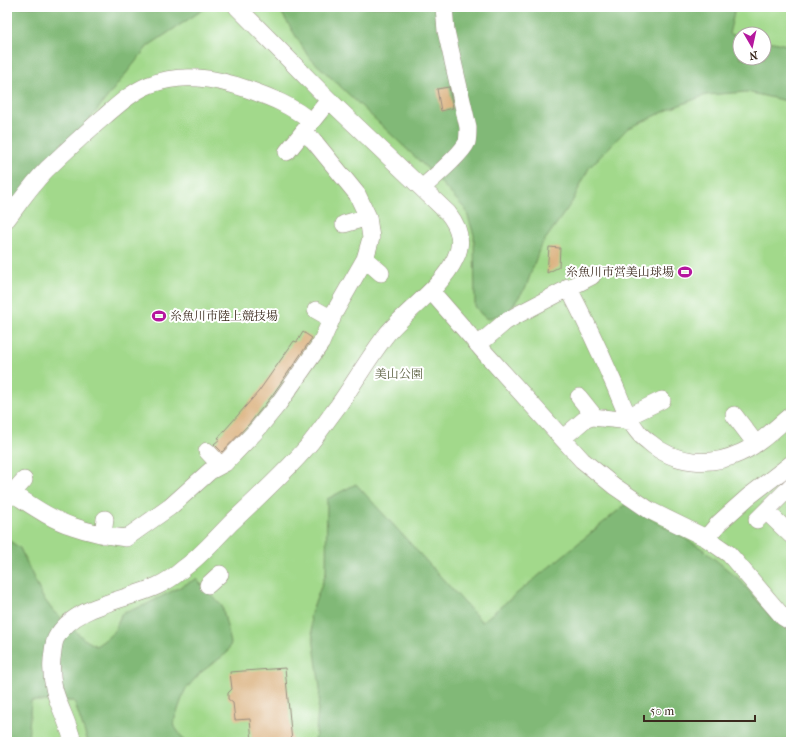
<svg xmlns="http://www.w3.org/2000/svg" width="798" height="749" font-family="'IM FELL French Canon','Noto Serif JP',serif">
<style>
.green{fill:#a2d98b;stroke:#6e8254;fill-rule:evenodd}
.forest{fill:#81b977;stroke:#5e724a}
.building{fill:#dbb381}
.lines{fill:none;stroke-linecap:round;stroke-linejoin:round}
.minor-casing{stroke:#988d7f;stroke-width:18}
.minor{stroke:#fff;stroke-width:17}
.labels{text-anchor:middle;stroke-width:4;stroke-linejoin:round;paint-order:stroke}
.poi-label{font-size:12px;fill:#3b2a1e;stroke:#fff;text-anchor:end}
.park-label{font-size:12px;fill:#5a5f3f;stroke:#fff}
</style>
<rect width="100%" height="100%" fill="#fff"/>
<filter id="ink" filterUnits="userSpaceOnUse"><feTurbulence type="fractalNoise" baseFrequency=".025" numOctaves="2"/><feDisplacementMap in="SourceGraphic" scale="8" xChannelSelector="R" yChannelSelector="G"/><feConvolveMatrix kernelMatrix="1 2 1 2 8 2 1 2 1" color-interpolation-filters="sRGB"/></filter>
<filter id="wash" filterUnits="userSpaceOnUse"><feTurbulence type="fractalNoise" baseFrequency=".012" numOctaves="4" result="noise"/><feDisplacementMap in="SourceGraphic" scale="16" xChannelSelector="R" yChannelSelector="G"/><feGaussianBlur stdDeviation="0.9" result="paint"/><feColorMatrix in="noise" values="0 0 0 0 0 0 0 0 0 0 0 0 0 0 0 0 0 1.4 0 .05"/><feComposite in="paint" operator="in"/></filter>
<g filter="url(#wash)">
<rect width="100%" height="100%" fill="#f4f0e0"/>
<path class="green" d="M7,7H791V742H7ZM740,34H764V58H740Z"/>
<path class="forest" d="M7,7H207L148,46L89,120L7,209Z
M278,7H733L734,13L729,34L740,36V58H764V40L791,46V102L747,92L706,95L672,108L627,129L589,168L572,202L540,247L526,287L509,311L487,319L481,314L475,306L474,235L466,210L431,172L308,56Z
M356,484L482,622L626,504L701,548L740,580L770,616L791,629V742H315L320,688L310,616L326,573L327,499Z
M7,539L20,548L42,596L53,611L84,639L96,646C111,636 116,632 121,614L145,605L196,579L222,606L231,643L227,653L200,673L185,690L173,724L185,742H88L74,701H31L28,742H7Z"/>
<g id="blocks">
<path class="building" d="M449,87L453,108L441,111L437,89Z
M549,247L560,248L559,267L547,273Z
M303,332L312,338L271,397L249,424L222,452L214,444L220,439L218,438L259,391L294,341L297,342Z
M285,668L292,742H252L250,719L235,720L233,703L228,699V693L232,689L230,672Z"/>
</g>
</g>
<g filter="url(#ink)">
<use href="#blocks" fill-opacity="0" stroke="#988d7f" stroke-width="1"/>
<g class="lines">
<defs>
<path id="minor" d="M287,152L329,100
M422,188C432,179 462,154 467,142C468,138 468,132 468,127L446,31L444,7
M7,219C20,202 32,184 47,169C66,151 85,133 105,116C119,104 132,92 149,85C182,72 215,78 247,89C270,97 293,106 311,122
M344,224L368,217
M365,259L381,273
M568,287C583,316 597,345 610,375C619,393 625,416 638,432C641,436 645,439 649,442C674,464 710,467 740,453C759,445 775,428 791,415
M431,291L486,354L582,460L614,486L649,510L706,538L729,554L783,617L791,622
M316,310L332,319
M478,345L505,322L517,315L592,276
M579,397L595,417
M734,415L756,444
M629,416L662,400
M563,438L584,420L592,417L631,421
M207,451L220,465
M12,493C31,505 50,519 72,526C89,532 107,536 126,538L170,507L210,471L225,463L256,431L279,403L321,343L334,313L365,259L371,238L368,217L357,194L313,140L303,132
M7,499L24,480
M766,511L791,535
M757,520L791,486
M103,535L105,519
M706,538L719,523L748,497L791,464
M208,585L220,574
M73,742C65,710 49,695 52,659C53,653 53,644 56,638C74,605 125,601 157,586C166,582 176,575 184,568C201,556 216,538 231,523C257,498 284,474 308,446C318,434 328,419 338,406C355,382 369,357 387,334C407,310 442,287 455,259C464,242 459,227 448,213L329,100L237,7"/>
</defs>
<use href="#minor" class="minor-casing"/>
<use href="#minor" class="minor"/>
</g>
</g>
<defs>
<symbol id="stadium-bare" viewBox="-9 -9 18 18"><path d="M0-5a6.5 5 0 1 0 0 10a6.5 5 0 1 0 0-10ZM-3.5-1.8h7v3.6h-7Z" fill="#b5179e" stroke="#fff" stroke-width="2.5" paint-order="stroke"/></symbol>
</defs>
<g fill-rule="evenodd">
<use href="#stadium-bare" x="675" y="262" width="20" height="20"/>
<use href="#stadium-bare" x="149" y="306" width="20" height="20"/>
</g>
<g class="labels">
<g class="poi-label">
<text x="674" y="276">糸魚川市営美山球場</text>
<text x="170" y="320" text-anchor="start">糸魚川市陸上競技場</text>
</g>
<g class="park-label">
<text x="399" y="378">美山公園</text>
</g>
</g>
<rect width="798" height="749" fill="none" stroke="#fff" stroke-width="24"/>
<g transform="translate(752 46) rotate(171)"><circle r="19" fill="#ffffff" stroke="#b1aaa5"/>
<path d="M0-3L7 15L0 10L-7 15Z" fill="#b5179e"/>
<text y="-6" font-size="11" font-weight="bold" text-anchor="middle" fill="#3b2a1e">N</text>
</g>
<path d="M644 715v6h111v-6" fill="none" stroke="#3b2a1e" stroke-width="2"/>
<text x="650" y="715" font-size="12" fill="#3b2a1e" stroke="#ffffff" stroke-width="3" paint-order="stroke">50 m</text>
</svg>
